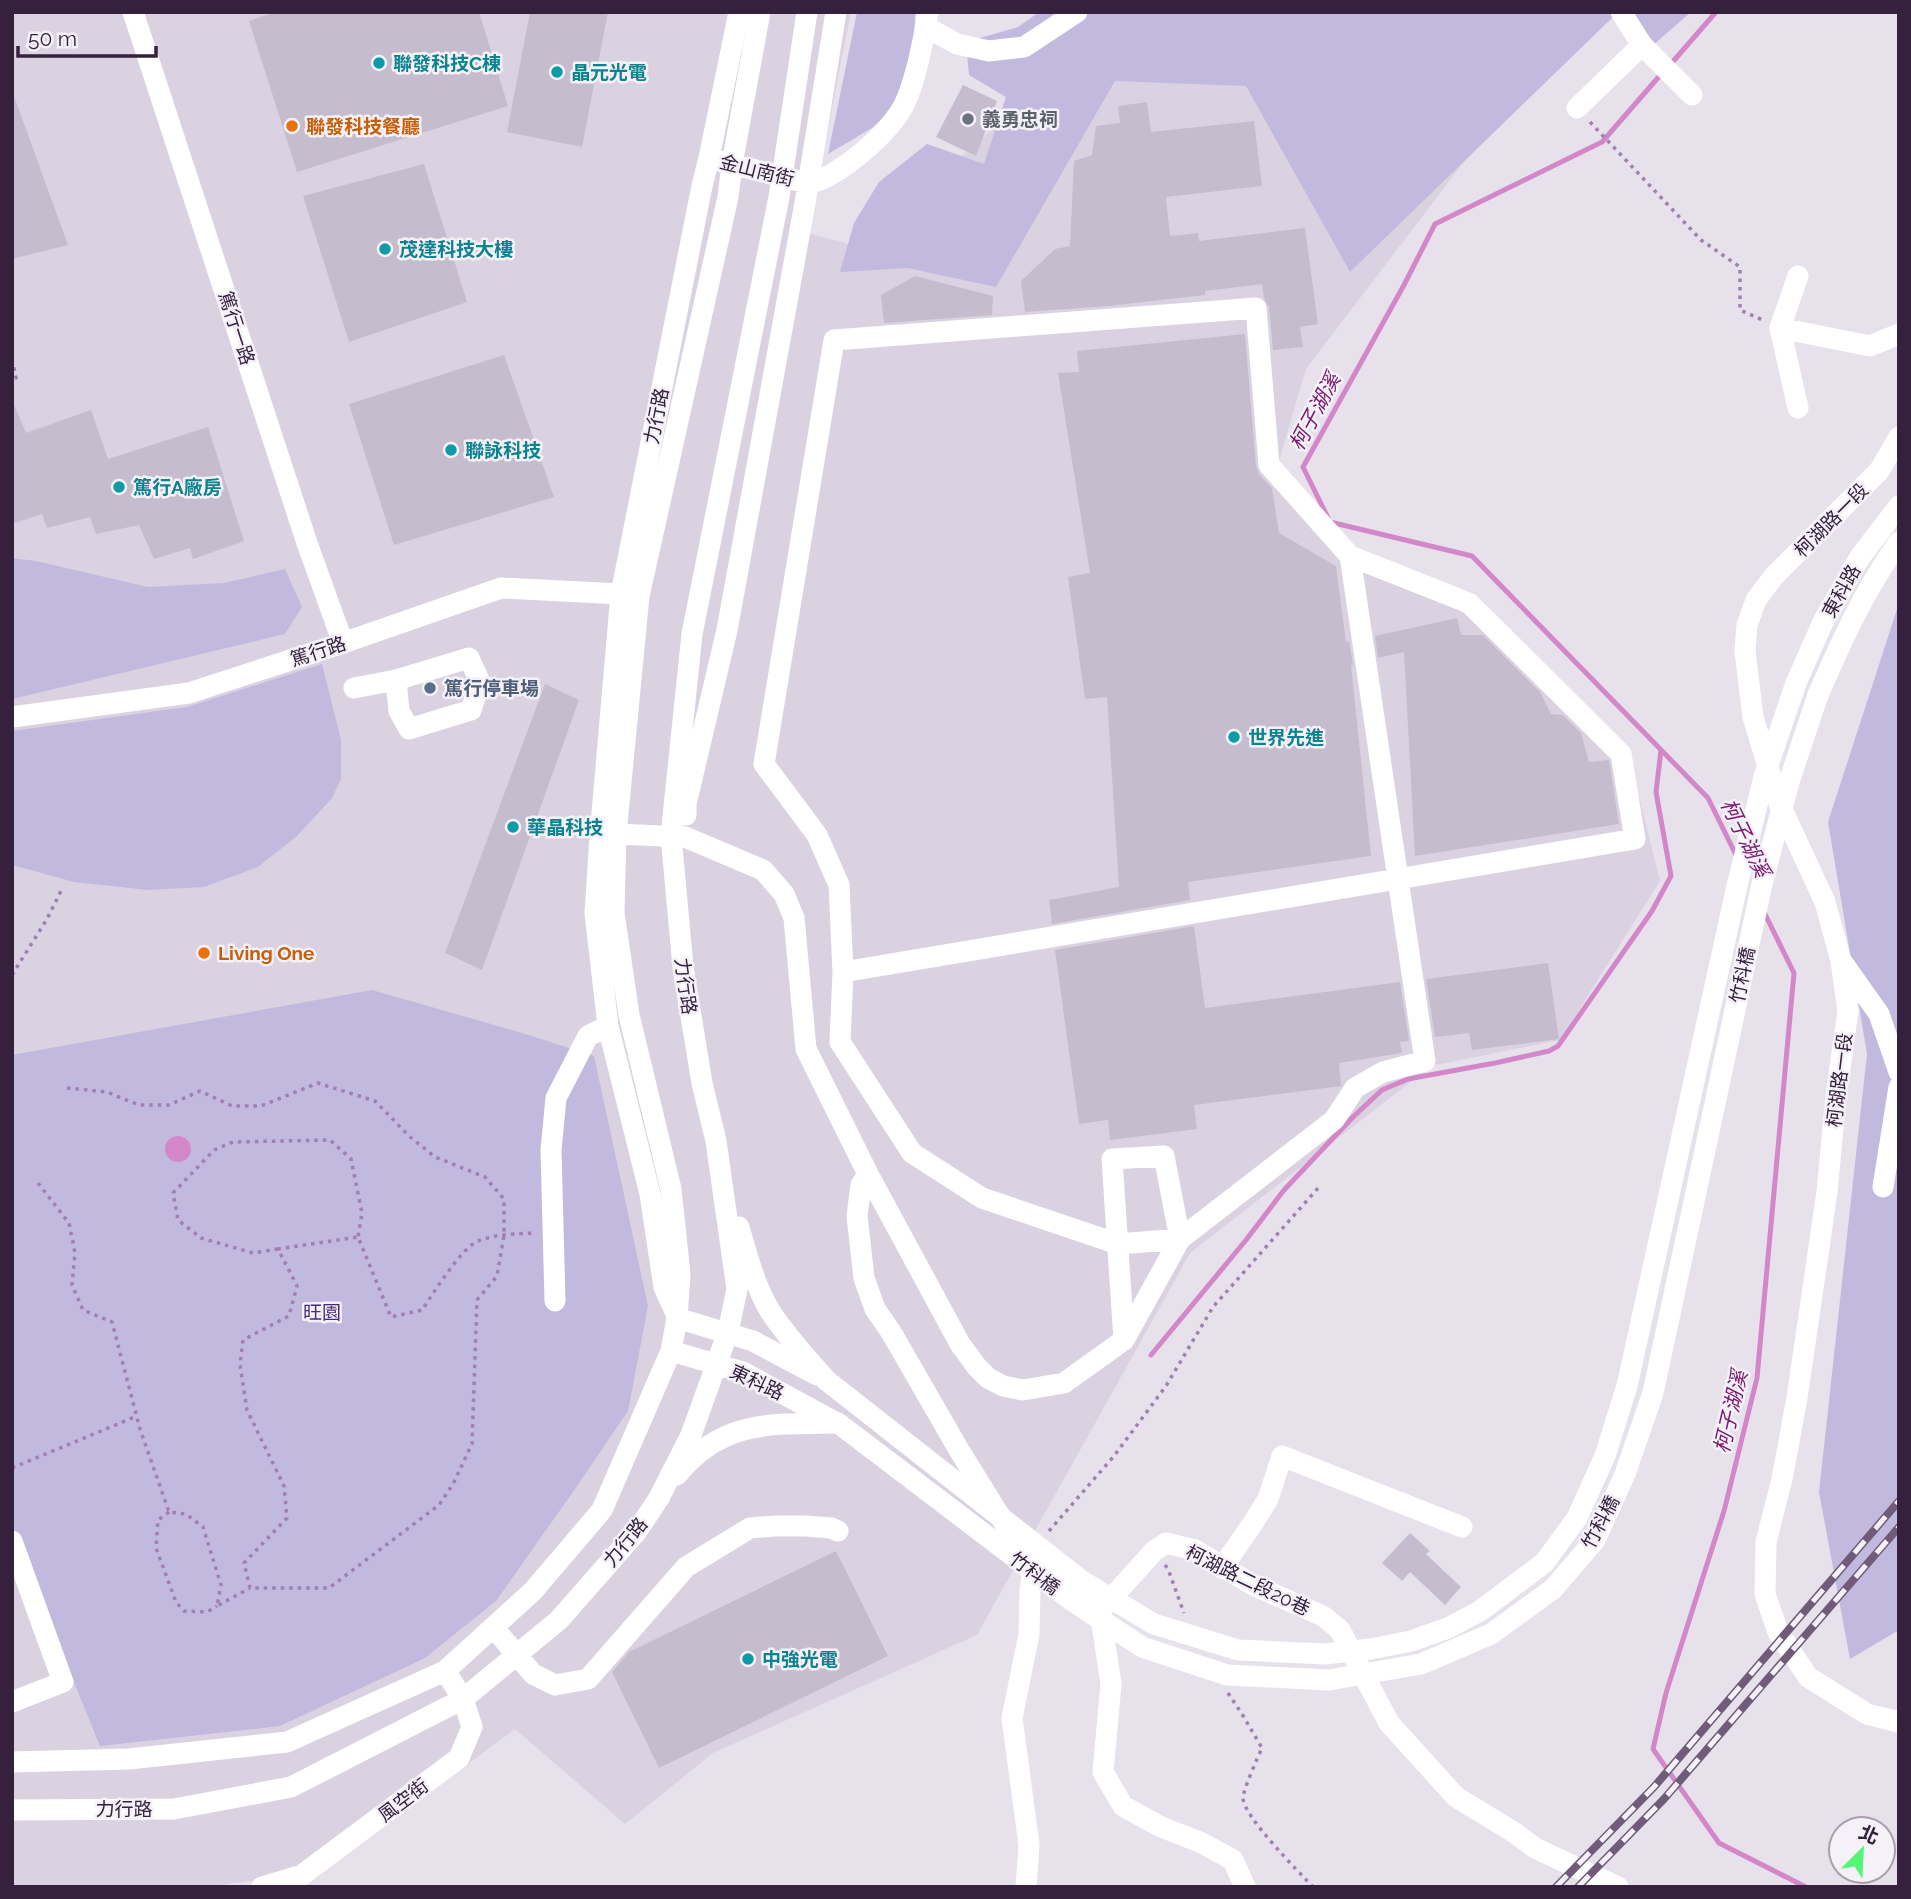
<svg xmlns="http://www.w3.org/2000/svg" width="1911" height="1899" font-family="Raleway,'Noto Sans TC',sans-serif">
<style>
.built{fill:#dad2e0}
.green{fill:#c2b9de}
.water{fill:#d387c9}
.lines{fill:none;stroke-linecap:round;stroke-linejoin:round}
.stream{stroke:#d387c9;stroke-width:5}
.building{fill:#c5bdcd}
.path{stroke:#a080b0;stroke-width:3.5;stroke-dasharray:3.5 5;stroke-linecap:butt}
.minor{stroke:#fff;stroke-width:21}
.rail-casing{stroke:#705b79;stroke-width:8}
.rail{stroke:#f5f1f8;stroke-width:5;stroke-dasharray:16;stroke-linecap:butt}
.minor-bridge{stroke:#fff;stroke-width:21}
.culture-dot{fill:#0f9aa8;stroke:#f5f1f8;stroke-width:2.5}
.worship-dot{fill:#6b7280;stroke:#f5f1f8;stroke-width:2.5}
.food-dot{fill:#e8710a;stroke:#f5f1f8;stroke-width:2.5}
.service-dot{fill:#5c6f8a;stroke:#f5f1f8;stroke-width:2.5}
.labels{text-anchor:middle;stroke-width:5;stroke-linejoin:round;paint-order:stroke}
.culture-label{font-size:19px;font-weight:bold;fill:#0d838f;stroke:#f5f1f8;text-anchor:start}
.worship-label{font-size:19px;font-weight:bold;fill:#5b616d;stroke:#f5f1f8;text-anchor:start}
.food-label{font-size:19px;font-weight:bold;fill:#c56008;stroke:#f5f1f8;text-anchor:start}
.street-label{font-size:19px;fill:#35213d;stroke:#f5f1f8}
.service-label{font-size:19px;font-weight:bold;fill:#4e5e75;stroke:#f5f1f8;text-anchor:start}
.park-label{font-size:19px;fill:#452a75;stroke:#f5f1f8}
.water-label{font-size:21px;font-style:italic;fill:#7a196d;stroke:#f5f1f8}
</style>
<rect width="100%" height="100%" fill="#e7e1ec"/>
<path class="built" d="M12,12H851L807,233L857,246L1128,12L1575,16L1306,369L1279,461L1359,553L1474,593L1627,748L1660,881L1560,1040L1431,1066L1190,1253L977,1635L713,1753L625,1824L515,1729L324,1871L207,1887H12Z"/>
<path class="green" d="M857,12H915L914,43L896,106L872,128L828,154Z
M1039,12H1691L1644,53L1614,16L1350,272L1246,86L1115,81L996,287L908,268L840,272L854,223L879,182L927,144L984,164L1006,97L969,75L966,42L1018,27Z
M12,558L36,561L148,587L224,583L285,569L302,607L285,634L12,699Z
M1899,603V1630L1850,1659L1819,1492L1867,1054L1828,822Z
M322,664L341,740V779L332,798L297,836L258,867L204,887L148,890L74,882L12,865V731L187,707Z
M372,990L519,1032L594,1056L648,1306L628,1411L575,1489L496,1601L425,1658L280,1726L100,1746L12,1530V1055Z"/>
<path class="water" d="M165 1149a13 13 0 1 1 26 0a13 13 0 1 1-26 0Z"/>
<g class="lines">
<path class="stream" d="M1670,65L1716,12
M1663,72L1602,142L1435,224L1404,285L1303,467L1330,522L1472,556L1708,798L1737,857
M1763,910L1794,973L1757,1378L1724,1511L1666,1693L1653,1749L1719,1843L1806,1887
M1151,1355L1246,1240L1284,1190L1353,1117L1382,1090L1408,1079L1495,1063L1549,1051L1558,1046L1652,911L1671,876L1656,792L1661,750"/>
</g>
<path class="building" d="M275,12H479L508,106L297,172L249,21Z
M530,12H608L582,147L507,132Z
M963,85L997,101L976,156L936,137Z
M12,96H14L68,245L12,259Z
M1147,102L1151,132L1254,121L1262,186L1166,197L1170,236L1198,233L1199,241L1305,228L1318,324L1300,327L1303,347L1273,350L1269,307L1264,298L1262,284L1205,291V295L1108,306L1025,312L1021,281L1055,249L1070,246L1074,161L1092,155L1096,126L1120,123L1118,106Z
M424,164L467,302L349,342L303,196Z
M915,276L993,296L992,315L884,323L881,295Z
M1245,334L1256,466L1259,474L1272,488L1279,533L1336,566L1346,642L1349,641L1353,665H1351L1371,856L1188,882L1190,900L1052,924L1049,900L1119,887L1107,697L1085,699L1068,577L1090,573L1058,373L1079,372L1077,351Z
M504,355L554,497L394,545L349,404Z
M12,400L26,433L91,410L108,459L208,427L244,541L193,559L190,548L154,559L139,525L96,534L90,517L47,528L42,514L12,524Z
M1457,618L1461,635H1483L1540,692L1551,714L1563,715L1581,733L1589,762L1609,760L1619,824L1415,856L1404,652L1378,658L1375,636Z
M545,684L579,700L482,970L445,953Z
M1194,926L1205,1008L1400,982L1409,1041L1400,1042L1402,1053L1339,1063L1341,1086L1194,1105L1197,1129L1110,1140L1108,1120L1079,1124L1055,950Z
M1548,963L1559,1039L1472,1050L1469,1033L1435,1037L1426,979Z
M1410,1533L1430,1551L1426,1554L1461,1587L1445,1605L1410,1572L1402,1581L1382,1563Z
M836,1551L888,1656L659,1768L612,1672L629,1652Z"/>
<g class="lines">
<path class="path" d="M1590,122L1701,240L1740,267V310L1765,321
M12,359L16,378L12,379
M12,975L47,919L61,891
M67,1088L107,1092L139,1105H169L200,1091L232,1106H261L318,1083L375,1101L409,1136L435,1157L485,1177L504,1199V1235L497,1276L477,1300L472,1444L453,1484L439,1505L329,1588H250L244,1563L287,1518L284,1486L247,1410L240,1365L243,1340L289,1316L297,1286L278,1249L358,1237L391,1317L422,1310C433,1294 462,1247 478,1241C496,1234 515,1234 534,1233
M38,1183L69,1223L75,1253L72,1285L83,1310L112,1322L140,1429L169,1512L186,1514L203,1527L221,1585L217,1606L250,1588
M278,1249L253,1253L201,1238L178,1220L173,1193L214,1150L233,1142L330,1140L351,1159L362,1213L358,1237
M12,1468L137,1416
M169,1512L158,1520L156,1548L176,1602L184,1611L207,1612L217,1606
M1049,1531L1114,1456L1166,1386L1213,1307L1319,1187
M1165,1565L1168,1569L1184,1613
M1228,1693L1242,1714L1262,1748C1258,1757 1243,1790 1243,1798C1243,1816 1299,1872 1313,1887"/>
<path class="minor" d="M133,12L307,543L343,643
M926,27L957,44L989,51L1024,47L1077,12
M1642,45L1692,95
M1577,108L1642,45L1621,12
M720,161L807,183C824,181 837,171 850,162C870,147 890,129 903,107C915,84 924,39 928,12
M1780,328L1870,346L1899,334
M1780,328L1798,408
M1780,328L1798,276
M1899,437L1879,471L1774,576L1756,600L1747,625L1745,651L1753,717L1779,803L1825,902L1841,961L1848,1011L1836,1096L1827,1192L1797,1398L1782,1479L1766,1542L1765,1594L1778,1632L1808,1677L1867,1714L1899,1722
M1796,683L1823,622L1860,557L1899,506
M354,688L396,680L469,658L480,682L471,710L409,729L399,711L396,680
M1818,695C1841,642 1865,589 1899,542
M12,717L189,693L343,643L501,588L621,594
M686,815V804L727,630L805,203L836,12
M602,836L616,834L685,837L763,870L784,894L794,918L806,1049L868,1174L960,1344L977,1367L988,1378L1003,1386L1023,1390L1064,1383L1124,1340L1180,1239L1164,1156L1112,1159L1124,1340
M1843,963L1879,1014L1899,1072
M843,972L1635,839L1621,754L1469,603L1350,556L1269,465L1256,308L834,340L764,764L817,835L839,885L843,972L840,1042L912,1153L982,1198L1118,1244L1180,1239L1334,1120L1355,1088L1383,1072L1425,1061L1350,556
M868,1174L861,1185L857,1216L864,1278L875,1309L891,1332L959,1450L1011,1534L1029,1553L1100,1611L1154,1551L1166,1543L1195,1550L1253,1585L1323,1616L1340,1630L1389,1723L1456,1797L1515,1833L1535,1848L1618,1887
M1883,1187L1899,1087
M739,1227C747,1255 755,1286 770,1311C786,1336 807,1358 826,1380
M555,1301L551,1150L556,1098L588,1036L608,1026
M677,1316L664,1287L650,1194L608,1026L595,913L600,836L621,594L702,186L709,158L739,12
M677,1318L753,1341L817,1375
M671,1351L743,1372L835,1422
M677,1475C722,1419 773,1424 838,1423
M12,1541L63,1682L12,1702
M1222,1568L1253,1523L1268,1499L1282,1456L1462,1527
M1100,1611L1111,1684L1103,1772L1123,1806L1159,1826L1202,1843L1233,1860L1245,1887
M493,1627L533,1674L555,1685L588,1679L686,1567L750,1528L775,1526H806L831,1528L838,1531
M12,1762L129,1759L287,1742L445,1671L533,1591L602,1510L671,1351L677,1318L680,1274L671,1189L629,1015L614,913L616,834L639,596L728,197L732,164L760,12
M12,1810L174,1809L291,1787L463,1699L559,1620L637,1531L659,1498L691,1435L728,1332L737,1289L716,1141L702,1083L683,967L671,836L692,634L779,197L807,12
M262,1887L302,1875L459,1758L472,1727L463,1699L445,1671
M1026,1887L1029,1845L1012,1718L1029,1634L1030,1589L1035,1559"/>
<defs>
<path id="rail" d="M1556,1887L1654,1787L1899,1501
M1578,1887L1664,1799L1899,1527"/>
</defs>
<use href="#rail" class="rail-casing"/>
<use href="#rail" class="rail"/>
<path class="minor-bridge" d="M826,1380L1082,1581L1154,1624L1238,1650L1325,1654L1371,1649L1411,1641L1448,1628L1480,1611L1544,1563L1577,1518L1605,1456L1627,1386L1737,886L1764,777L1796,683
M838,1423L1071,1600L1142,1647L1227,1675L1329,1680L1421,1664L1491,1634L1553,1589L1595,1540L1625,1474L1653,1393L1762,884L1789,782L1818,695"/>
</g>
<g class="culture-dot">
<circle cx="379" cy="63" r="7"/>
<circle cx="557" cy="72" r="7"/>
<circle cx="385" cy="249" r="7"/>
<circle cx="451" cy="450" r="7"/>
<circle cx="119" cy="487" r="7"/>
<circle cx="1234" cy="737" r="7"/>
<circle cx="513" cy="827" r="7"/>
<circle cx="748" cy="1659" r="7"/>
</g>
<circle class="worship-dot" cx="968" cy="119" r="7"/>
<g class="food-dot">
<circle cx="292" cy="126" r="7"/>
<circle cx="204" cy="953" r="7"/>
</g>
<circle class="service-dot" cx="430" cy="688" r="7"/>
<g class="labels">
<g class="culture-label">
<text x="393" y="70">聯發科技C棟</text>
<text x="571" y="79">晶元光電</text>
<text x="399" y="256">茂達科技大樓</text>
<text x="465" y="457">聯詠科技</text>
<text x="133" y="494">篤行A廠房</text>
<text x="1248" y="744">世界先進</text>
<text x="527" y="834">華晶科技</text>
<text x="762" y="1666">中強光電</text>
</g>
<g class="worship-label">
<text x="982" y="126">義勇忠祠</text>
</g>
<g class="food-label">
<text x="306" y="133">聯發科技餐廳</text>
<text x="218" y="960">Living One</text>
</g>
<g class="street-label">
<text transform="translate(757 170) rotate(14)" y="7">金山南街</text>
<text transform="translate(237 328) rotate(72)" y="7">篤行一路</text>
<text transform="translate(656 416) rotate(-79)" y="7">力行路</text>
<text transform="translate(1831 520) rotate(-45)" y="7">柯湖路一段</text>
<text transform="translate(1841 591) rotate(-61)" y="7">東科路</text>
<text transform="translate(318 651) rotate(-18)" y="7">篤行路</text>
<text transform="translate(1742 975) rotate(-78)" y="7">竹科橋</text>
<text transform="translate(686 986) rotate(82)" y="7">力行路</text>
<text transform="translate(1839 1080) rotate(-83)" y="7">柯湖路一段</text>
<text transform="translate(757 1382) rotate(25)" y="7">東科路</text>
<text transform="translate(1600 1522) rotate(-62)" y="7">竹科橋</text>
<text transform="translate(625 1542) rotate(-51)" y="7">力行路</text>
<text transform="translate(1035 1573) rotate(37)" y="7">竹科橋</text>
<text transform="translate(1248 1580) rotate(26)" y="7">柯湖路二段20巷</text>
<text transform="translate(403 1800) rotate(-37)" y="7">風空街</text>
<text x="124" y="1816">力行路</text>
</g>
<g class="service-label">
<text x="444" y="695">篤行停車場</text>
</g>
<g class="park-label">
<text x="322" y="1319">旺園</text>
</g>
<g class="water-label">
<text transform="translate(1315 412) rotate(-62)" y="7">柯子湖溪</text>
<text transform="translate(1745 838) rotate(64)" y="7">柯子湖溪</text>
<text transform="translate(1731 1412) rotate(-77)" y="7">柯子湖溪</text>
</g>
</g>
<rect width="1911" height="1899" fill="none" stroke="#35213d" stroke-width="28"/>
<g transform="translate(1862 1850) rotate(24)"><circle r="33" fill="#f5f1f8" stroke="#a89ead" stroke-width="2"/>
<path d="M0-5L12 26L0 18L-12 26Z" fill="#56f578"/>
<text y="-10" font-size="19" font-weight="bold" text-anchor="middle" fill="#35213d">北</text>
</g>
<path d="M18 46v10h138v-10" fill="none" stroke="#35213d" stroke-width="3.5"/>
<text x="28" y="46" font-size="21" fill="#35213d" stroke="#f5f1f8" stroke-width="5" paint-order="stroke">50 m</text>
</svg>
